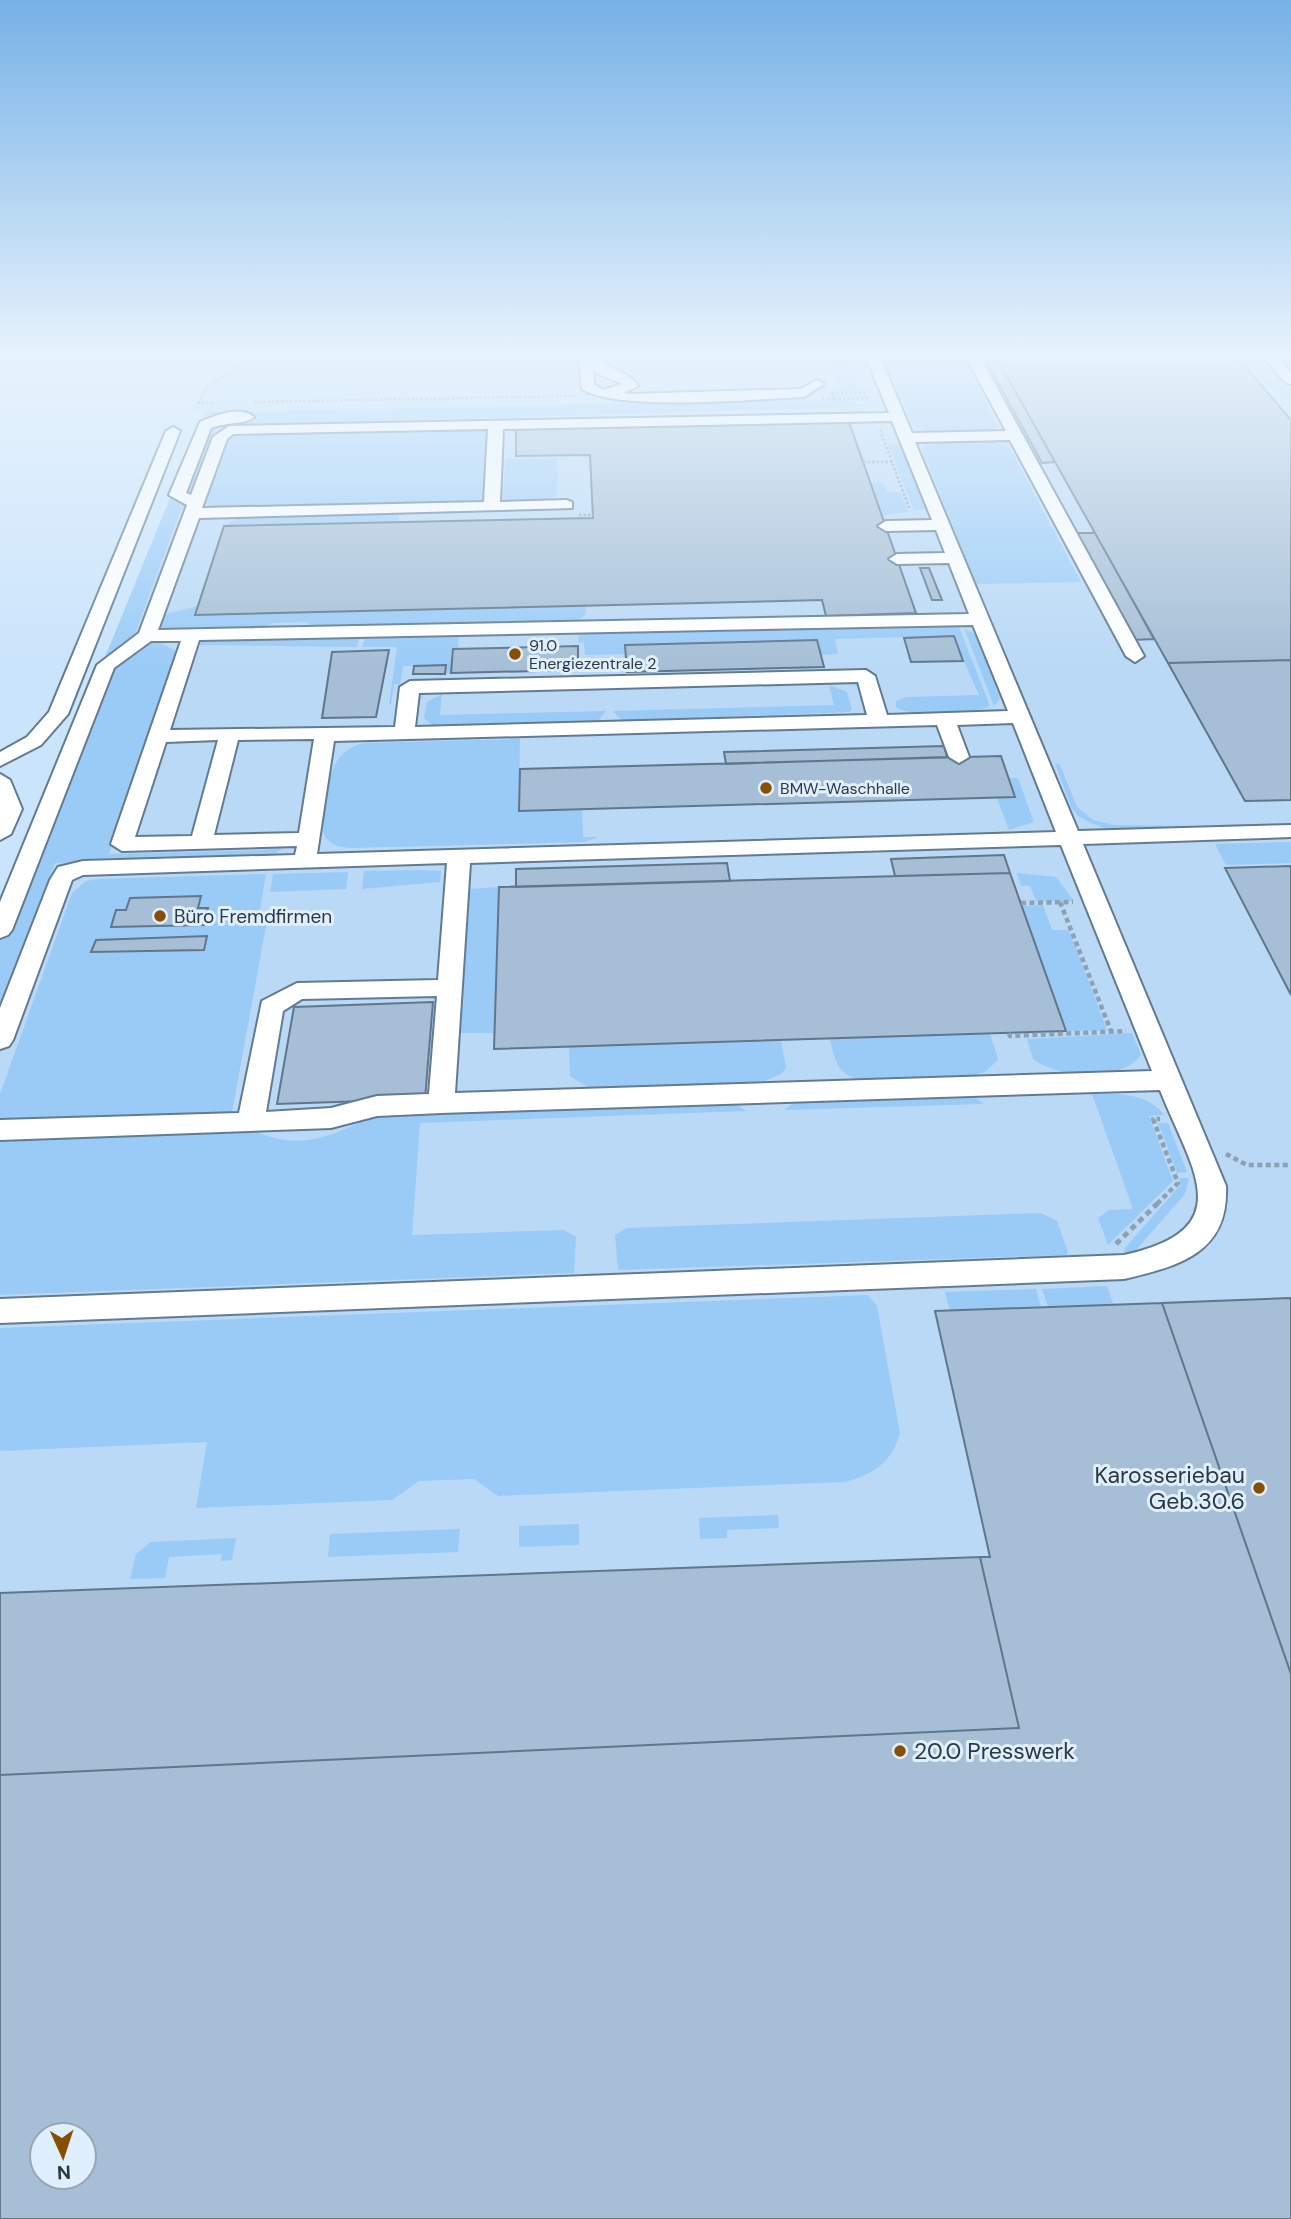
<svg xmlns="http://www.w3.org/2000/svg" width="1291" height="2219" font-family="'DM Sans',sans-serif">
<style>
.built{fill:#b9d9f6;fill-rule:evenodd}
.green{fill:#9acbf7}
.building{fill:#a6bfd6;stroke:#5f768b;stroke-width:2;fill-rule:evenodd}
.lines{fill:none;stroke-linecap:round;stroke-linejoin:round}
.minor-casing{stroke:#637b90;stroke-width:4}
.path-far2{stroke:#8da1b3;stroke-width:2.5;stroke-dasharray:2.5 2;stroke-linecap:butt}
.path-far1{stroke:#8da1b3;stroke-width:4.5;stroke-dasharray:5 3.5;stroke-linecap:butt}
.path{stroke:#8da1b3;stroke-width:5;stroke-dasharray:6 4.5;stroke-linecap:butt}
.minor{fill:#fff;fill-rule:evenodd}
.poi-dot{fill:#875000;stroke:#e0effe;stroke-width:2.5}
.labels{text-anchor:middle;stroke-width:6;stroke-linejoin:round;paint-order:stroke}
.far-poi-label{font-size:16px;fill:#2e3841;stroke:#e0effe;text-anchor:start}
.poi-label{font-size:19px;fill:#2e3841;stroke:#e0effe;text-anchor:start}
.near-poi-label{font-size:23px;fill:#2e3841;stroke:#e0effe;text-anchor:end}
</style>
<rect width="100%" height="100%" fill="#cae4fb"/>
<path class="built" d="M250,357H1291V2219H0V915L205,413L193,410L203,387ZM42,2135H84V2177H42Z"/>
<path class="green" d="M827,357H850L859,390L834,392L839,387Z
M883,357H964L998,427C981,436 925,437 911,423Z
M1243,357H1260L1264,361L1253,362L1270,381H1282L1291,391V401L1276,388H1263L1246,368L1256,367Z
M847,400L869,407L218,426L187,507L181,509L132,642H159L176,651L109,854L264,850L286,845L274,855L262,858L55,863L0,1007V915L205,412Z
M870,411L871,413L505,420V419Z
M485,428L488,432L486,499L479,503L217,508L204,502L227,437L234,433Z
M993,441L1010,448L1081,582L976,584L922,449L928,443Z
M888,444L900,445L925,509L914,511Z
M558,458L557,494C543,507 521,500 503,501L505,459Z
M883,482L887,492H901L908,512L882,516L870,483Z
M399,512L398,522L224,526L240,517Z
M586,605V614L576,622L566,624L322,630L305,622L273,623L254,632L165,631L159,624L165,614L198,606L195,615Z
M959,627L990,706C974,714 909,718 896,707V701L906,697L979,695L953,636L835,639L838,654L821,655L817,640L626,645V654L585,655L584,643L578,642L579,634Z
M964,628L975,634L1000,699L994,706Z
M459,635L458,648L453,649L451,673L445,674L446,665L403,666L400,684H394L391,704H389L397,647H362L365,638Z
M359,638L357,647L197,645L203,641Z
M829,685L847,692L852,710L849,712L622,721L613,711L834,705Z
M442,694L440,715L606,711L598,721L432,725L424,718L427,702Z
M520,739L519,811L582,809L583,837H599L584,842L351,848C337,847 326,844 322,829C328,795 324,752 364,743Z
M1055,763L1060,765L1077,807L1093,820L1114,825L1197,826L1107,829L1091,823L1078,816L1071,807Z
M1009,778H1018L1034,822L1009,830L997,798L1015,797Z
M1291,842V863L1226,865L1215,844Z
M424,870L441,871L440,882L362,889L364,871Z
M348,872L346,889L270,892L273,874Z
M1017,873L1056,877L1074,901H1036L1030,886H1021Z
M266,874L259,915H268L231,1118L0,1123V1094L72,893L86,881L98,879Z
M499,887L494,1033H458L469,889Z
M1043,905L1052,930H1069L1107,1030L1066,1031L1021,906Z
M990,1033L998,1060L985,1072L971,1076L859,1079C836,1074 835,1059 830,1039Z
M1132,1033L1141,1055C1122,1082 1057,1078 1033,1059L1027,1039Z
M781,1040L786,1068L781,1074L760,1083L589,1088L570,1076L569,1047Z
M1092,1094C1119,1094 1147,1092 1164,1115L1149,1116L1173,1181L1108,1245L1098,1218L1109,1210L1133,1209Z
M976,1098L984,1104L784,1110L794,1103Z
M736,1104L746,1111L420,1123L412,1235L564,1230L576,1237L574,1273L0,1295V1136L251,1129C298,1153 333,1136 377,1114Z
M1158,1123H1168L1187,1172L1177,1173Z
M1179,1178H1189L1185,1194L1136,1250L1126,1255L1124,1249L1181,1184Z
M1041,1213L1057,1221L1068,1252L1066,1255L618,1270L615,1235L627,1228Z
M1107,1286L1113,1304L1048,1307L1042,1289Z
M1036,1289L1041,1307L950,1311L945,1292Z
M868,1295L877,1306L900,1433C892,1462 874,1474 845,1482L498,1496L474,1479L419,1481L392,1500L196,1508L207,1442L0,1451V1328Z
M778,1515L779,1528L727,1530V1538L700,1539L699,1518Z
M579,1524V1545L519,1547V1526Z
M460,1529L458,1552L328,1557L330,1534Z
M236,1538L232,1560L221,1561L222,1554L169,1557L165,1578L130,1579L136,1554L151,1542Z"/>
<path class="building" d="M984,357H996L1055,462L1042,463Z
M996,357H1237L1291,420V660L1168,663Z
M849,422L916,613L826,616L822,600L195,615L224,526L593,518L590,455L516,456V429Z
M1073,533H1095L1154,639L1131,640Z
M920,568H929L942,600H932Z
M954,636L963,661L911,662L904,638Z
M817,640L824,667L627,672L625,645Z
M578,646V670L451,673L453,649Z
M389,650L376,717L322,718L332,652Z
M1291,660V800L1245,801L1168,663Z
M446,665L445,674H413L414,666Z
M944,746L947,757L726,764L724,752Z
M1001,756L1015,797L519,811L520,769Z
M1004,855L1010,873L895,876L891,859Z
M727,863L730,881L516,887V869Z
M1291,866V995L1225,868Z
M1010,873L1066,1031L494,1049L499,887Z
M201,896L198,908H208L204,925L111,927L116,910H126L130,898Z
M207,936L204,950L91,952L96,940Z
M433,1002L425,1099L277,1104L294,1007Z
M1291,1298V1674L1162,1303Z
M1162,1303L1291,1674V2219H0V1775L1019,1728L980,1557H990L935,1311ZM42,2135H84V2177H42Z
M980,1557L1019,1728L0,1775V1593Z"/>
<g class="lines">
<defs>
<path id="minor" d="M579,357H601C610,373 629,371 638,386L624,393L630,394L801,389L817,380L824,384L804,397C756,399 617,412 582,389ZM593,368L596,373L623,384L603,390L594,384Z
M866,357H880L912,433L1006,431L966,357H980L1144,656L1135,662L1126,656L1010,440L915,442L1078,831L1291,825V837L1083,844L1226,1186C1229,1253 1179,1266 1124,1279L0,1323V1299L1124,1255C1242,1229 1191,1169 1160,1090L441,1113L377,1116L331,1128L0,1140V1120L239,1113L262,1001L297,983L438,980L447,863L83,875L72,880L13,1040L9,1046L0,1049V1008L50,880L58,867L83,861L295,855L297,846L122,851L111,844L181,641H151L114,668L12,930L8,935L0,938V902L97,665L139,633L187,505L169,495L200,422C215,415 240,405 254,417C244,425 225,422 211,428L186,493L191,495L213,437L229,426L889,413ZM892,421L932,520L886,521L878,526L886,531L936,530L945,553L897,554L889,559L897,564L949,563L969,614L158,630L199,518L572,508V502L566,500L500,502L503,429ZM488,429L484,502L202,508L227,439L233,434ZM973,625L1008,711L887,715L875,676L866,670L410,681L400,687L395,727L170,730L199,640ZM858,682L867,715L415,727L419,693ZM1013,723L1056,832L317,854L334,741L937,725L949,757L959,763L969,757L957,725ZM314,739L299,833L214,835L238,740ZM218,740L192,836L135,837L166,742ZM1061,845L1152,1071L455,1093L470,863ZM437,996L429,1094L377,1096L331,1108L266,1112L283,1011L302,999Z
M1263,357H1278L1291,372V384L1286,383Z
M173,427L180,431L68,714L41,745L0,766V752L27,737L49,712L166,431Z
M0,774L10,780L22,809L11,834L0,840Z"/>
</defs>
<use href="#minor" class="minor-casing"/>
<path class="path-far2" d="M824,357L831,376
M832,393L866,392
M822,399H834L831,392
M834,399L868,398
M254,402L577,396
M213,403H199L207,387L252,357
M880,430L910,510
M863,462H892
M579,515H593"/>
<path class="path-far1" d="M1060,902L1111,1031
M1021,903L1073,902
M1009,1033L1010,1036L1126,1031
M1226,1154L1247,1165H1291
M1157,1204L1178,1183L1153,1119H1160"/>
<path class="path" d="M1116,1244L1159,1202"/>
<use href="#minor" class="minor"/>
</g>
<linearGradient id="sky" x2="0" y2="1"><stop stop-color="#76b1e6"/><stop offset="0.53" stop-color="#e7f3fd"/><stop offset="1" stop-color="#e7f3fd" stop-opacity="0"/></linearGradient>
<rect width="1291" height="668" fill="url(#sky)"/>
<g class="poi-dot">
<circle cx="515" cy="654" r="7"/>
<circle cx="766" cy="788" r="7"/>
<circle cx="160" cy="916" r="7"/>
<circle cx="1259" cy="1488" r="7"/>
<circle cx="900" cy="1751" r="7"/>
</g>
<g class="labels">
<g class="far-poi-label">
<text x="529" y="651">91.0<tspan x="529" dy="18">Energiezentrale 2</tspan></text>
<text x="780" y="794">BMW-Waschhalle</text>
</g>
<g class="poi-label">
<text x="174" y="923">Büro Fremdfirmen</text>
</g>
<g class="near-poi-label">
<text x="1245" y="1483">Karosseriebau<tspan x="1245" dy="26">Geb.30.6</tspan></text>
<text x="914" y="1759" text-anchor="start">20.0 Presswerk</text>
</g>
</g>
<g transform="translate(63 2156) rotate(177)"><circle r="33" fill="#e0effe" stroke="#99a6b2" stroke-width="2"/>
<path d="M0-5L12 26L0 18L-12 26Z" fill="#875000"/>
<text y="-10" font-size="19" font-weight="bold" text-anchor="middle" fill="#2e3841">N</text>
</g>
</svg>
